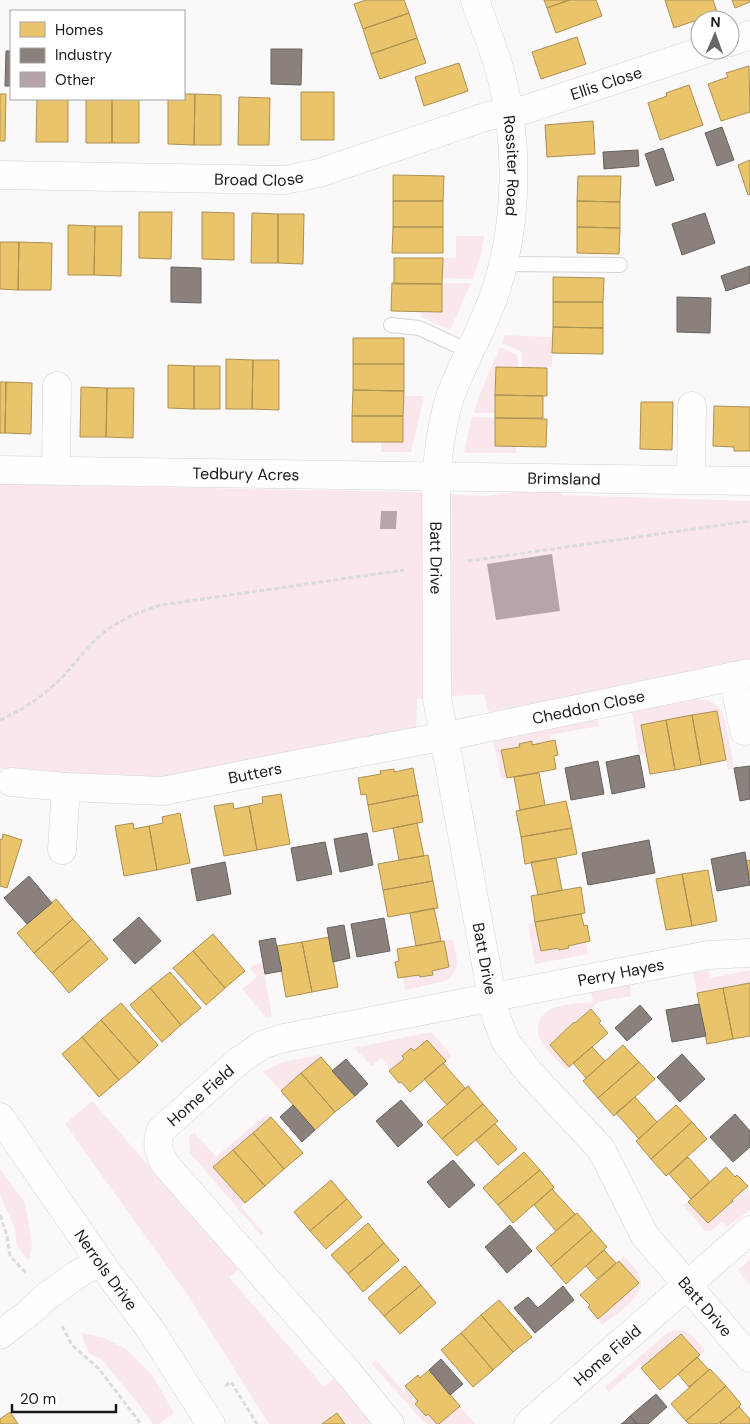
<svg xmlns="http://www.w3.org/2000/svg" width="750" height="1424" font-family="'DM Sans',sans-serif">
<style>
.green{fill:#f9e7eb;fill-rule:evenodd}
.homes{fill:#e9c46a;stroke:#ab9052}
.industry{fill:#8a817c;stroke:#68625e}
.building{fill:#b5a4aa}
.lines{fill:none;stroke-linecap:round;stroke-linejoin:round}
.lane-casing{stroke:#d5d3d4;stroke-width:16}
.street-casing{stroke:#d5d3d4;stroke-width:29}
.path{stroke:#dcdcdc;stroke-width:3;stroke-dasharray:5 2.5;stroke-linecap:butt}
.lane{stroke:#fefefe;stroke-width:14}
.street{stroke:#fefefe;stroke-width:28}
.labels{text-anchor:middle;stroke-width:5;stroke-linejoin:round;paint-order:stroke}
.street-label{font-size:16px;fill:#1a1819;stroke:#fff}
</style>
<rect width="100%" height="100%" fill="#fbf8f9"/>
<path class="green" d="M456,236H484L481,254L473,279L442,278L443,258H456Z
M442,283H471L450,330L421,317V311L442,312Z
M505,335L552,337V367H522V352L502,343Z
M500,347L517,355L518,367H496L495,413H474L480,394Z
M403,396H424L411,452H381V442H403Z
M472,417L495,418V446H516V453H464Z
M0,484L407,492L486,496L559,486L562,495L750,501V662L488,712L484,694L417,699L416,728L161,779L0,769ZM381,511H396V529L380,528Z
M697,699C706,699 715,702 721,710C726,718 732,757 734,768L728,770L717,711L641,725L646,754L639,755L632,712Z
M598,720L599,726L550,735L551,741L532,745L531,741L519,744L520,747L502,750L507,778L501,779L493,739Z
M535,922L541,951L558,948L559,950L569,949L568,946L586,942L588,954L535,964L528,924Z
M453,939C456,955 462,970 446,981L405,990L403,977L419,975L420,977L433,975L432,971L449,967L444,941Z
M262,963L272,1016L266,1017L242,989L257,977L250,969L253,965Z
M708,968L711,978L750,970V983L697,993L693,971Z
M630,984L631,996L598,1002L575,1023L574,1022L550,1045L569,1067L566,1070C557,1060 547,1050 540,1040C538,1036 538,1032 538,1028C539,1003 575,1004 593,1002L591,992Z
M431,1032L452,1056L446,1061L427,1040L414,1051L411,1049L402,1056L404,1059L391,1070L381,1058L372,1066L354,1048Z
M319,1055L321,1057L281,1091L263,1072L283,1062Z
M92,1101L239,1269L229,1277L324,1387L334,1379L372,1424H345L337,1414L322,1424H269L189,1297L65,1124Z
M267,1114L271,1117L213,1167L245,1203L241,1207L264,1233L261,1235L190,1153L189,1137L194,1132L216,1157Z
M0,1169L25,1203L32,1244L29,1261L17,1246L15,1228L0,1195Z
M744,1190L748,1193L750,1192V1210L727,1227L722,1222C717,1226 712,1232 705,1231L683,1205L688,1202L708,1223L733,1202L732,1200Z
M624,1256C629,1262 638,1270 640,1278C647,1296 615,1315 602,1325L598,1319L638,1283L619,1261Z
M750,1259V1285L738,1270Z
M680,1330C694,1333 697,1341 705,1351L700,1355L680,1334L643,1367L640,1364L609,1392L605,1387L667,1333L673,1331Z
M81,1333L104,1338L126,1349L153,1376L174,1413L159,1424H153L138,1403L100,1358L89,1354Z
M376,1360L404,1392L407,1389L418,1401L415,1404L425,1416L428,1414L437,1424H428L422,1420L372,1364Z
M460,1406L475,1424H439Z"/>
<path class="homes" d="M366,0H404L409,13L363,29L354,4Z
M544,0H569L547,8Z
M569,0H596L602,16L556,33L547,8Z
M665,0H713L719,18L711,20H700V24L695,25L694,21L674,28Z
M732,0H750V2L735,8Z
M409,13L417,38L371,54L363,29Z
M577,37L586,64L541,79L532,52Z
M417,38L426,63L380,79L371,54Z
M459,63L468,91L424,106L415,77Z
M749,66L750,112L721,121L708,84L728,77L726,73Z
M689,85L703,125L660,140L648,103L667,96L666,93Z
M301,92H334V140H301Z
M0,94H6L5,141H0Z
M184,94H195L194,145L168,144V99H184Z
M195,94L221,95V145H194Z
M239,97L270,98L269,145H238Z
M37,99H68V142H36Z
M86,99H112V143H86Z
M112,99H139V143H112Z
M593,121L595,154L547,157L545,125Z
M750,160V194L748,195L738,165Z
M393,175L444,176L443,201H393Z
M578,176H621L620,202L577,201Z
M393,201H443V227H393Z
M577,201L620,202V228L577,227Z
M139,212H172L171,259L139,258Z
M202,212L234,213V260L202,259Z
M252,213L278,214V263H251Z
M278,214H304L303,264L278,263Z
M68,225L95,226L94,275H68Z
M95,226H122L121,276L94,275Z
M393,227H443V253H392Z
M577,227L620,228L619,254L577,253Z
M0,242H19L18,290L0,289Z
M19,242L52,243L51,290H18Z
M394,258H443L442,284H394Z
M553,277L604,278L603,302H553Z
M392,283L442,284V312L391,311Z
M553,302H603V328L553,327Z
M553,327L603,328V354L552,353Z
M353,338H404V364H353Z
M226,359L253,360L252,409H226Z
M253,360H279V410L252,409Z
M353,364H404V391L353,390Z
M168,365L194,366V409L168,408Z
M194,366H220V409H194Z
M496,367L547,368V396L495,395Z
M0,382H6L5,433H0Z
M6,382L32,383L31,434L5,433Z
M81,387L107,388L106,437H80Z
M107,388H134L133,438L106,437Z
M353,390L404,391L403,416H352Z
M495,395L543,396V418H495Z
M641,402H673L672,450L640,449Z
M714,406L750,407V451H734V447L713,446Z
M352,416H403V442H352Z
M495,418L547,419L546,447L495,446Z
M717,711L726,760L701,765L692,715Z
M692,715L701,765L675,770L666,720Z
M666,720L675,770L650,774L641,725Z
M555,740L558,755L554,756L556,769L507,778L501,750L520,747L519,744L532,741V745Z
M413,768L418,795L368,805L366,794L361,795L358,778L381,774L380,771L394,769V772Z
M539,773L545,805L520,810L514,777Z
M281,794L290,844L257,850L249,806L263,803L262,797Z
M418,795L423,822L373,832L368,805Z
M566,801L572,828L521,837L516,811Z
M233,803L234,809L249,806L257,850L224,856L214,806Z
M180,813L190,863L157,870L149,826L163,823L162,817Z
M133,823L134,829L149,826L157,870L124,876L115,826Z
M417,823L424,856L399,860L393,828Z
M572,828L577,854L525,864L521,837Z
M3,834L22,840L7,888L0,886V839L2,840Z
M428,855L433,881L383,890L378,864Z
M556,858L562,890L538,895L531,862Z
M750,860V879L746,861Z
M708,870L717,921L692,926L682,874Z
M682,874L692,926L666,930L656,879Z
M433,881L438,908L388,917L383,890Z
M581,887L585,913L535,922L531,896Z
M56,899L73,919L34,953L17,933Z
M434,908L441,941L416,946L410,913Z
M581,914L584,926L587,925L590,941L568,946L569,948L559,950L558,948L541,951L535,922Z
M73,919L91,939L52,973L34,953Z
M213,934L245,971L225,988L193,951Z
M329,937L338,987L312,992L302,942Z
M91,939L108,959L69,993L52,973Z
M444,941L449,967L432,971L433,975L420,977L419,975L398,978L395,962L399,961L397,949Z
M302,942L312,992L286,997L277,946Z
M193,951L225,988L206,1005L173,968Z
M170,972L201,1008L181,1025L150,988Z
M750,983V1036L733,1039L723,988Z
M150,988L181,1025L162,1042L130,1005Z
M723,988L733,1039L707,1044L697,993Z
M121,1003L158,1045L139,1063L101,1020Z
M591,1009L601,1021L599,1023L608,1033L569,1067L550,1045L574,1022L575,1023Z
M101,1020L139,1063L119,1080L82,1037Z
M82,1037L119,1080L99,1097L62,1054Z
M427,1040L446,1061L410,1092L401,1082L399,1083L389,1071L404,1059L402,1056L411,1048L414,1051Z
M623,1045L639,1062L598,1098L583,1081Z
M592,1047L605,1061L586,1078L573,1063Z
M321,1057L355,1096L335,1112L301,1073Z
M639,1062L655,1079L614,1116L598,1098Z
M443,1063L465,1088L447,1105L424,1079Z
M301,1073L335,1112L315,1130L281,1091Z
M468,1086L483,1104L442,1139L427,1122Z
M635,1097L657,1122L639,1139L616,1113Z
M483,1104L498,1121L457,1156L442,1139Z
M676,1105L692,1122L651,1159L636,1141Z
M271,1117L303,1153L284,1169L253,1133Z
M692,1122L707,1139L666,1176L651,1159Z
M495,1124L517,1149L498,1165L476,1140Z
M253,1133L284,1169L265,1186L233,1150Z
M233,1150L265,1186L245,1203L213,1167Z
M524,1152L540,1170L498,1205L483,1188Z
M688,1157L710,1182L691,1199L669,1174Z
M726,1167L735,1177L737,1175L748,1186L732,1200L733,1201L708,1223L688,1202Z
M540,1170L554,1187L513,1223L498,1205Z
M331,1180L347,1199L310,1231L294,1212Z
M552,1189L575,1214L556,1231L534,1205Z
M347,1199L362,1217L326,1249L310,1231Z
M577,1213L592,1230L551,1266L536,1248Z
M368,1223L384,1243L348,1274L331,1255Z
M592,1230L607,1247L566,1284L551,1266Z
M384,1243L399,1260L363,1292L348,1274Z
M604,1250L616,1263L597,1279L586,1266Z
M619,1261L639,1283L598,1319L588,1307L590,1305L580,1295Z
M405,1266L421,1285L384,1316L368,1298Z
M421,1285L436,1303L400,1334L384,1316Z
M499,1300L532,1337L513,1352L481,1315Z
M481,1315L513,1352L493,1370L461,1333Z
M461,1333L493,1370L473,1387L441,1350Z
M681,1334L700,1355L660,1390L641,1368Z
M697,1357L709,1370L689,1387L678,1374Z
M710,1369L726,1386L686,1421L671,1404Z
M429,1370L460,1406L439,1424H437L428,1414L426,1416L415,1404L418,1401L405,1386L418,1375L420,1378Z
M726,1386L741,1404L739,1407L718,1424H689L686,1421Z
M739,1407L750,1419V1424H721L720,1423Z
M10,1412L18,1424H0V1419Z
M337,1413L345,1424H322Z"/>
<path class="industry" d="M271,49H302L301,85L271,84Z
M6,51H11V86H5Z
M722,127L734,160L717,166L705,133Z
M663,148L674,180L656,186L645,154Z
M638,150L639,166L604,169L603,152Z
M705,213L715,243L682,255L672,224Z
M750,266V283L726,291L721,276Z
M171,267L201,268V303L171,302Z
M677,297L711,298L710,333L677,332Z
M639,755L645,787L612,794L606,762Z
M598,761L604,794L571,800L565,768Z
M750,766V799L740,801L734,768Z
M367,833L373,865L340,872L334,839Z
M649,840L655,873L588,885L582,853Z
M325,842L332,874L297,881L291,848Z
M745,852L750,885L717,891L711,859Z
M225,862L231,894L197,901L191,869Z
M29,876L52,903L27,924L4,898Z
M139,917L161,941L135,964L113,940Z
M384,918L390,951L357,957L351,924Z
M344,925L350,958L333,962L327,928Z
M275,938L282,971L265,974L259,941Z
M699,1004L706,1036L672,1042L666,1010Z
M640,1005L652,1019L627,1041L615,1028Z
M682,1054L705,1079L680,1102L657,1077Z
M346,1059L368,1084L355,1096L332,1071Z
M401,1100L423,1125L398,1147L376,1121Z
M293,1105L315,1130L302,1142L280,1117Z
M735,1114L750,1131V1147L733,1162L710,1137Z
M453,1160L475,1185L449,1208L427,1182Z
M510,1225L532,1251L507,1273L485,1247Z
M563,1286L574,1300L535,1333L514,1308L528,1297L538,1308Z
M441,1359L463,1384L450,1395L429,1370Z
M656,1394L667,1407L648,1424H637L630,1416Z
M630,1416L637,1424H621L624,1422Z"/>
<path class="building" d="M381,511H397L396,529H380Z
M552,554L560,611L496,620L487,564Z"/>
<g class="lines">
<defs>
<path id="lane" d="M504,264L620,265
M391,325L419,328L469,351"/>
<g id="street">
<path id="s1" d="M475,0C484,27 497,55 503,83C519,148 517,228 495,293C483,328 463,361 450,397C442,423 439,449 436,475L437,698L492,997L496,1017L506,1042L529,1072L601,1149L645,1236L750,1358"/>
<path d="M730,42L750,35"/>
<path id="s2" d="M0,175L284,180L319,173L488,116L527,109L705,50"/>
<path id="s3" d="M0,470L750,481"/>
<path d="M56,470L57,386"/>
<path d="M691,480L692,406"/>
<path d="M733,676L744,731"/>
<path id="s4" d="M11,782L66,787L163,791L293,765L462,733L750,673"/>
<path d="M62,850L66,787"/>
<path id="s5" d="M0,1117L100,1262L150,1329L211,1424"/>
<path d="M0,1335L30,1312L47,1296L78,1274L100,1262"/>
<path id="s6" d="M390,1424L346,1370L165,1164C158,1151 156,1144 161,1130L240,1060L262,1045L284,1038L708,955L750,953"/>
<path id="s7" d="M528,1424L750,1230"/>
</g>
</defs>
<use href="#lane" class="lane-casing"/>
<use href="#street" class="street-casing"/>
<path class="path" d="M468,561L750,521
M0,720C20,711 39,699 55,684C72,669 84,649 102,634C119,620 141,611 161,605L404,570
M0,1215L7,1236L10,1256L27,1274
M62,1326L72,1345L99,1369L141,1424
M225,1386L231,1382L257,1424"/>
<use href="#lane" class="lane"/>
<use href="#street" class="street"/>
</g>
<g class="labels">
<g class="street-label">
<text dy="6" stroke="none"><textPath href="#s2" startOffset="621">Ellis Close</textPath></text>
<text dy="6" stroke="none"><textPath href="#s1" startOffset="171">Rossiter Road</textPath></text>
<text dy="6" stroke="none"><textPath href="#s2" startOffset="259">Broad Close</textPath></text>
<text dy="6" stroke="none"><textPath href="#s3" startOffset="246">Tedbury Acres</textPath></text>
<text dy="6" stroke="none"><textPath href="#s3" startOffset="564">Brimsland</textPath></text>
<text dy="6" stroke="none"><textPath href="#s1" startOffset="576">Batt Drive</textPath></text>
<text dy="6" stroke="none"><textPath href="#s4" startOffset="586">Cheddon Close</textPath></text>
<text dy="6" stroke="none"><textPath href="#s4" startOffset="246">Butters</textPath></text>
<text dy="6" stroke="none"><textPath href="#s1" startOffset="981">Batt Drive</textPath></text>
<text dy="6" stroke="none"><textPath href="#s6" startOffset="878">Perry Hayes</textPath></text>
<text dy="6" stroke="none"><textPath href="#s6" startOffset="432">Home Field</textPath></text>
<text dy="6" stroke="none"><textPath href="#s5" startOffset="186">Nerrols Drive</textPath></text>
<text dy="6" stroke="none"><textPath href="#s1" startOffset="1401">Batt Drive</textPath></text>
<text dy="6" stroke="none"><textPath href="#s7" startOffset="105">Home Field</textPath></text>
</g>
</g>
<rect x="10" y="10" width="175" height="90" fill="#ffffff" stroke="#a3a3a3"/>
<rect x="20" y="22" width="25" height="15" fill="#e9c46a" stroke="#a3a3a3"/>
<text x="55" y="35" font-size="15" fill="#1a1819">Homes</text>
<rect x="20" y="48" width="25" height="15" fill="#8a817c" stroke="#a3a3a3"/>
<text x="55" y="60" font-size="15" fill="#1a1819">Industry</text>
<rect x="20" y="72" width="25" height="15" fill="#b5a4aa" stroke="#a3a3a3"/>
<text x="55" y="85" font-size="15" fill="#1a1819">Other</text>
<g transform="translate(715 35) rotate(2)"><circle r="24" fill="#ffffff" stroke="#a3a3a3"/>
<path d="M0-4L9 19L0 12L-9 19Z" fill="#696667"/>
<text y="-8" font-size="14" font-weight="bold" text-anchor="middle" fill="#1a1819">N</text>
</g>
<path d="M12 1404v8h104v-8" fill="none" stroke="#1a1819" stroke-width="2.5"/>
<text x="20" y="1404" font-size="15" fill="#1a1819" stroke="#ffffff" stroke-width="4" paint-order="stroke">20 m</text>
</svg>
